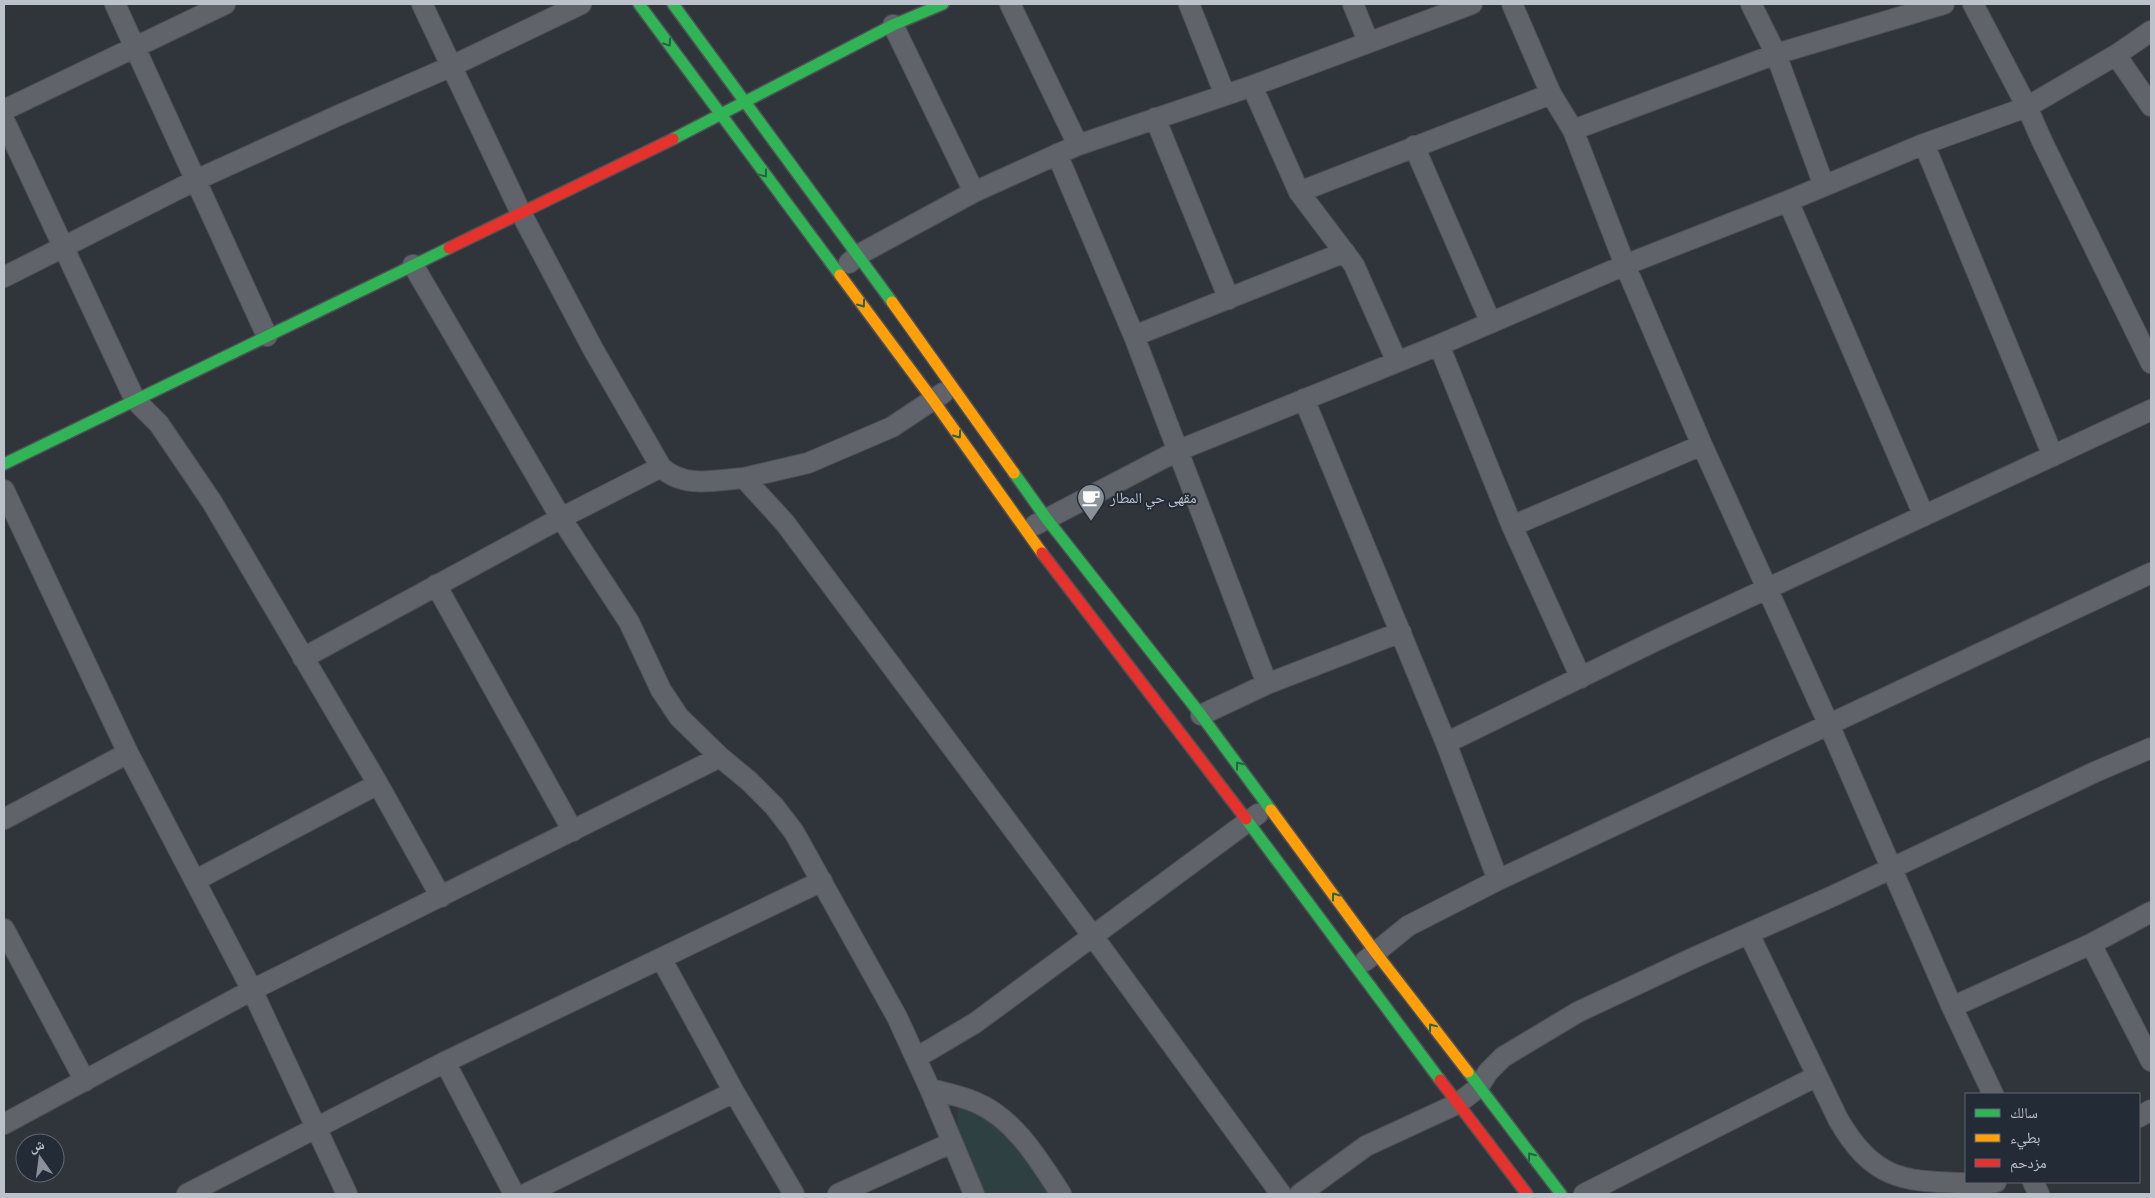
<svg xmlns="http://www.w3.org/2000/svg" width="2155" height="1198" font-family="Manrope,'Noto Naskh Arabic',sans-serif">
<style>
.green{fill:#2e4042}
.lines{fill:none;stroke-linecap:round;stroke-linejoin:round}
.street-casing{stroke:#4e5156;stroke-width:22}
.fast-casing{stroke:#4e5156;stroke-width:14}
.slow-casing{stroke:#4e5156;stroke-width:14}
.jam-casing{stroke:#4e5156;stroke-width:14}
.street{stroke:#60646a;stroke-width:20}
.fast{stroke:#30b455;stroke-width:11}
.slow{stroke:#ff9f0a;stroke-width:11}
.jam{stroke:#e5322d;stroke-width:11}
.oneway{stroke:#286243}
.labels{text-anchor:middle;stroke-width:4;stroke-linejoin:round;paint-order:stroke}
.poi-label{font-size:15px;fill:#bcc2cb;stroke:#232b37;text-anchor:start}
</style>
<rect width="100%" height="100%" fill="#30353c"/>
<path class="green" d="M958,1105L982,1111L1007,1136L1050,1194H984C970,1163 954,1140 958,1105Z"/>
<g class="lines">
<defs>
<path id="street" d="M115,4L267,336
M422,4L521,213L593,349L661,467C684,489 716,480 744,478L785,523L1092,935L1281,1194
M1010,4L1078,145
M1189,4L1225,95
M1353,4L1368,41
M1512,4L1551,94L1573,130L1625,265L1702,445L1829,725L1952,1007L1993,1094
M1751,4L1776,54L1824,186
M1973,4L2027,107L2042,141L2151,363
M893,25L974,192
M2116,55L2151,106
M1252,86L1299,192L1354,265L1397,362
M4,110L225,4
M1155,118L1229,299
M4,120L135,400L159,424L212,502L378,784L441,897
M1573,130L1776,54L1944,4
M1924,144L2053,456
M1414,146L1491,323
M1057,154L1134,336L1267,684
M1299,192L1551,94
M1788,201L1924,516
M849,263L858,255L974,192L1078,145L1252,86L1472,4
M413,265L561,518L629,622L661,690L679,717L720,757L749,781L774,806L794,832L897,1017L930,1089L974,1194
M4,277L196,180L337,116L452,66L581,4
M1134,336L1345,252
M1439,345L1512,526L1581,678
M1304,399L1446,743L1498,880
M744,478L808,463L892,427L943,393
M4,490L128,753L252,990L347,1194
M1035,525L1177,451L1439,345L1625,265L1788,201L1924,144L2027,107L2116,55L2151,31
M1512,526L1702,445
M436,585L573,831
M303,658L561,518L661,467
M1201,715L1267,684L1401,632
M1446,743L1661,638L2151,410
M4,819L128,753
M196,880L378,784
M4,929L85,1081
M1749,934L1838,1119C1878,1189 1913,1180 1985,1184L1996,1182
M2091,944L2151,1061
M662,960L734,1092L794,1194
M1365,961L1408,926L1498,880L2151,573
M1952,1007L2091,944L2151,912
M916,1058L975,1023L1258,814
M445,1062L514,1194
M930,1089C945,1093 961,1096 975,1102C1014,1118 1039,1160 1061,1194
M2139,1117L2151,1110
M4,1124L252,990L720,757
M2033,1182L2039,1194
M187,1194L445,1062L822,881
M526,1194L734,1092
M838,1194L951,1143
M1300,1194L1366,1146L1457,1104L1478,1088L1488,1072L1503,1057L1578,1012L1691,959L1833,896L2095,772L2151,748
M1584,1194L1817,1076"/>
<path id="fast" d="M639,4L840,275
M673,4L892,302
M673,139L893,25L943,4
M4,464L449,248
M1014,473L1046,518L1201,715L1271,810
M1246,819L1440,1080
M1468,1072L1561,1194"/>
<path id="slow" d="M840,275L933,400L1042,553
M892,302L1014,473
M1271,810L1376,953L1468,1072"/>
<path id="jam" d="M449,248L673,139
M1042,553L1246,819
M1440,1080L1527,1194"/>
</defs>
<use href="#street" class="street-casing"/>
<use href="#fast" class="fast-casing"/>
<use href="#slow" class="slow-casing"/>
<use href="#jam" class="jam-casing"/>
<use href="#street" class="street"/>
<use href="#fast" class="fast"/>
<use href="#slow" class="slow"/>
<use href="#jam" class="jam"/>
</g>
<defs><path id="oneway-chevron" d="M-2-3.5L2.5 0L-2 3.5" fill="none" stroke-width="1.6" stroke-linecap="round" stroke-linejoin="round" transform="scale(1.25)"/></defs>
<g class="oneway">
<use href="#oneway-chevron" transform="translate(668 43) rotate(54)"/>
<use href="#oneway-chevron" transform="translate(764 174) rotate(53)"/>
<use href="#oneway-chevron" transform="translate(862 304) rotate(54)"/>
<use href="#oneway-chevron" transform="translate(958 435) rotate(55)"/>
<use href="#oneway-chevron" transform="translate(1239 765) rotate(-127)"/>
<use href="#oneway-chevron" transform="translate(1335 896) rotate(-126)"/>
<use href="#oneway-chevron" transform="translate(1432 1027) rotate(-127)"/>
<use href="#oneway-chevron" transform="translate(1531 1156) rotate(-128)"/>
</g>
<defs>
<symbol id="cafe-pin" viewBox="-11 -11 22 30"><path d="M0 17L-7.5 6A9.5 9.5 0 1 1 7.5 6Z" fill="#8b9199" stroke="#232b37"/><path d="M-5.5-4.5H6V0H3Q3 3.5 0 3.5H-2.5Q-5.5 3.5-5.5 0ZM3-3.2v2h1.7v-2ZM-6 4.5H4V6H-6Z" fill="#fff"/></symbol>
</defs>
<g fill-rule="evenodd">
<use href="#cafe-pin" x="1075" y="482" width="32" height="43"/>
</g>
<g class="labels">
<g class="poi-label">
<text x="1110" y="503">مقهى حي المطار</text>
</g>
</g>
<rect width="2155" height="1198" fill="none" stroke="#bcc2cb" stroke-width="10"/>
<rect x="1965" y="1093" width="175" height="90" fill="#232b37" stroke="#606772"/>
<rect x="1975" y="1109" width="25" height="8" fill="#30b455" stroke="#606772"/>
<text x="2010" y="1118" font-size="15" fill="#bcc2cb">سالك</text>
<rect x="1975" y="1134" width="25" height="8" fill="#ff9f0a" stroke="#606772"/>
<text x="2010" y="1143" font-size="15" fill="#bcc2cb">بطيء</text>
<rect x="1975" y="1159" width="25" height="8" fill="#e5322d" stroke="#606772"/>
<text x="2010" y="1168" font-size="15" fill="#bcc2cb">مزدحم</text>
<g transform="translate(40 1158) rotate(346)"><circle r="24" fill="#232b37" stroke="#606772"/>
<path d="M0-4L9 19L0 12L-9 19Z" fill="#8b9199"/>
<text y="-8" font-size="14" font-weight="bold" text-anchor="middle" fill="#bcc2cb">ش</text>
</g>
</svg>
